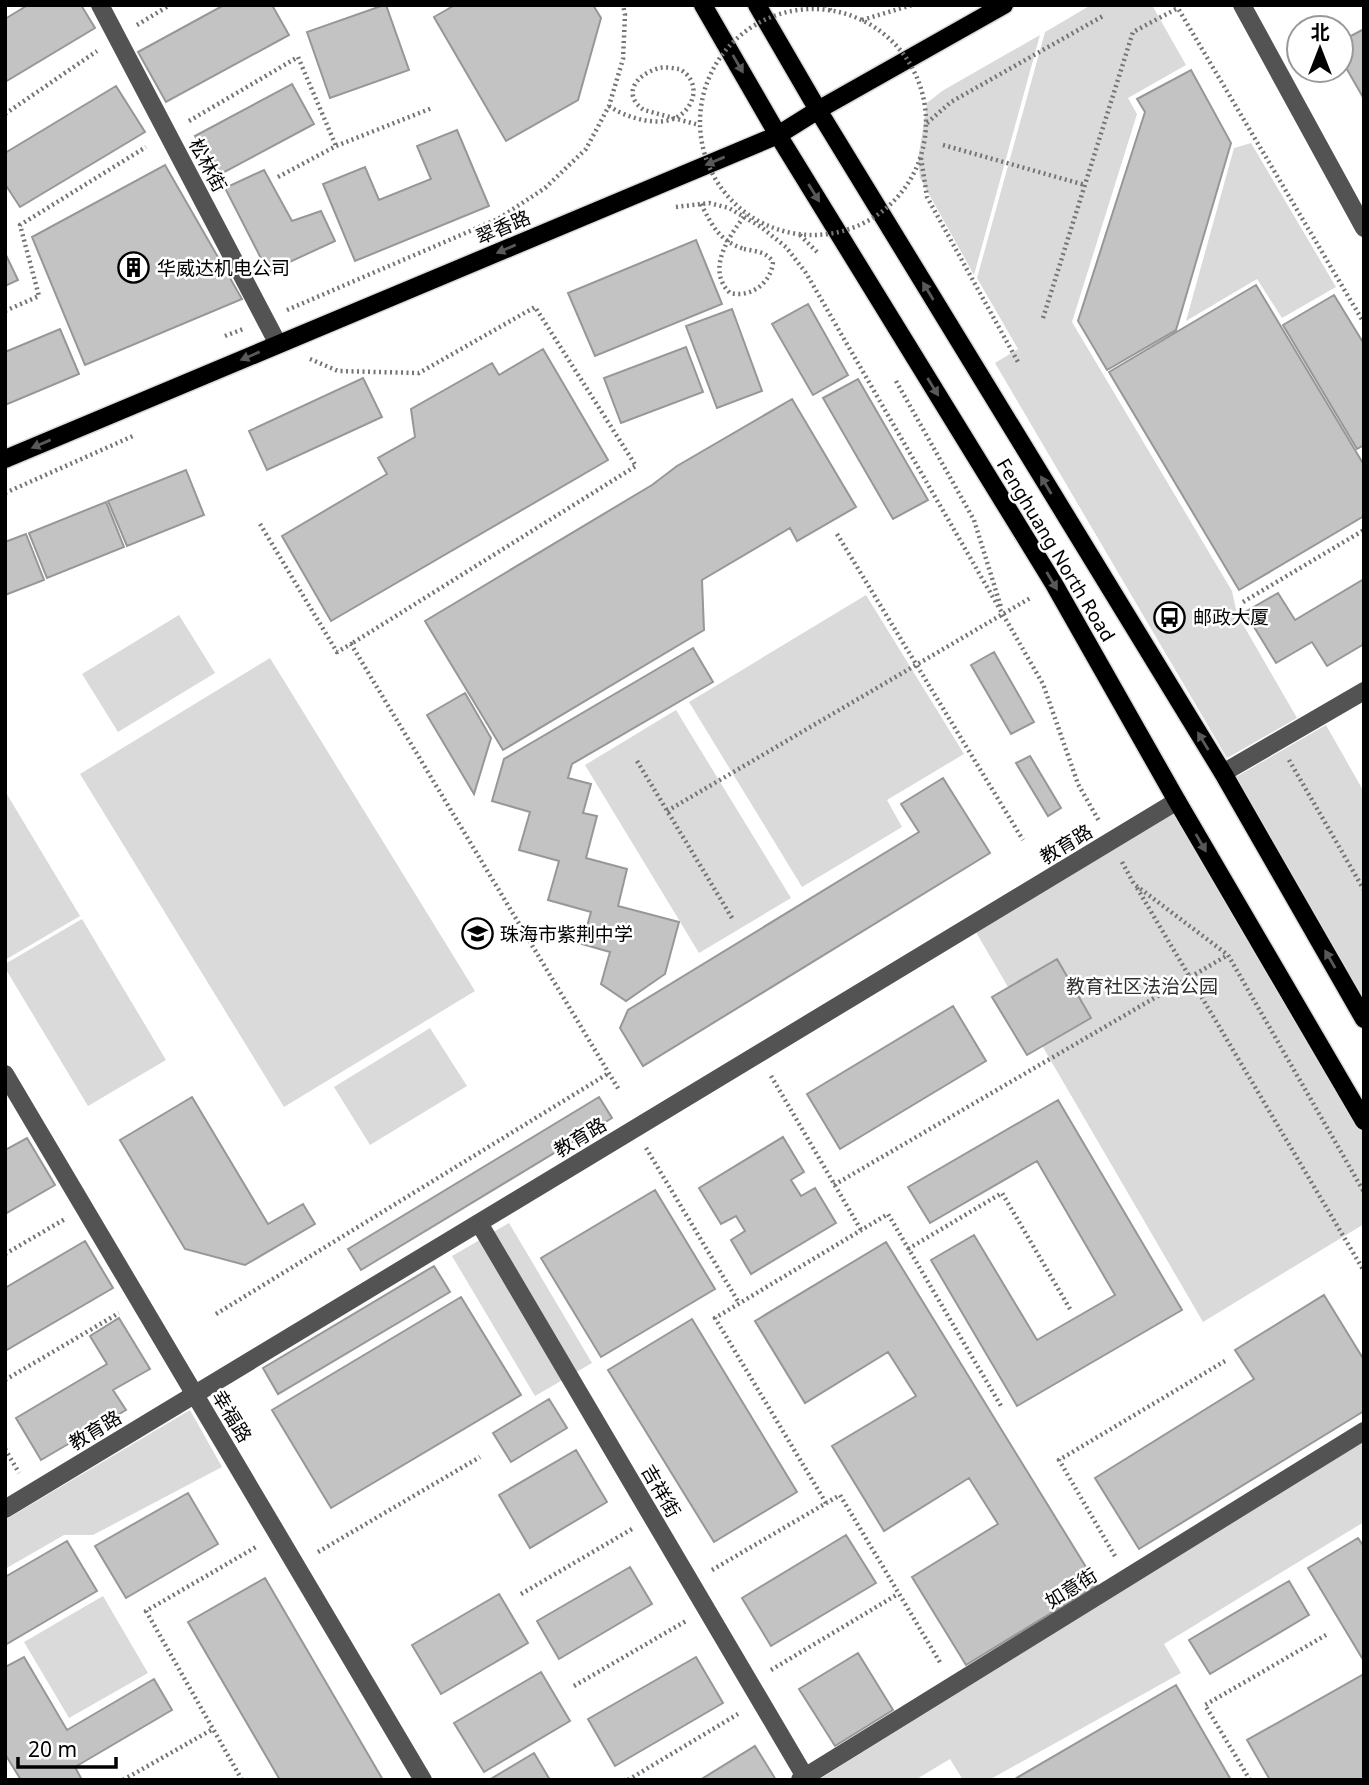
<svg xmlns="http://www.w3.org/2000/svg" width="1369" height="1785" font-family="'Noto Sans','Noto Sans SC',sans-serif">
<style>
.green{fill:#dadada}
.building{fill:#c3c3c3;stroke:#979797;stroke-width:2}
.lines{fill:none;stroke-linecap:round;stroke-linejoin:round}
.major-casing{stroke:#dbdbdb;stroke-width:21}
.path{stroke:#757575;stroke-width:4.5;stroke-dasharray:2 3.5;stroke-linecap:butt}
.minor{stroke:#535353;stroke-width:18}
.major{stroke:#000;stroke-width:18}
.path-bridge{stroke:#757575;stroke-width:4.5;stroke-dasharray:2 3.5;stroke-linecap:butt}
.oneway{fill:#595959}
.labels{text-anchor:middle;stroke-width:5;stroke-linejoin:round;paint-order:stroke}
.street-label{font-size:19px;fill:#000;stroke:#fff}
.poi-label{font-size:19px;fill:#000;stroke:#fff;text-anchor:start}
.park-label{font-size:19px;fill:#313131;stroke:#fff}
</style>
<rect width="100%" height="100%" fill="#fff"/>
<path class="green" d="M1091,5H1152L1186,65L1128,98L1137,114L1072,322L1232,591L1237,614L1297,718L1227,758L995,363L1018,349L977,278L1045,32Z
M1040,35L974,275L920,178L918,159L927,103L942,91Z
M1251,143L1336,287L1282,318L1257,279L1186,321L1234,148Z
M866,595L964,754L887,800L902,827L802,887L689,702Z
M179,615L215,673L118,732L82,674Z
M270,658L475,991L284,1107L80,774Z
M676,710L791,898L699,953L585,765Z
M1326,725L1364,792V1001L1236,777Z
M5,791L80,916L5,960Z
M1174,806L1364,1136V1224L1203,1322L973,927Z
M82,919L166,1060L88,1106L5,968V964Z
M430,1028L467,1086L370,1145L334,1087Z
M509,1223L592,1363L535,1396L452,1256Z
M190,1410L222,1467L93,1535H64L5,1569V1520Z
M1364,1440V1522L1164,1644L1181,1673L989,1780H963L950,1759L915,1780H818Z
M103,1596L148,1673L69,1718L24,1642Z"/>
<path class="building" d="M28,5H81L95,28L5,82V19Z
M224,5H272L289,35L166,102L138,52Z
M384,5H386L409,70L330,98L307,32Z
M455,5H593L601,18L578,100L506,141L434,17Z
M1364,29V99L1341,59V41Z
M1191,70L1231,143L1176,330L1107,370L1078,321L1145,112L1137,99Z
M292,84L314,124L217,176L195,136Z
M116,86L145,132L20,207L5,184V153Z
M457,130L489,206L355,261L323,184L365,167L379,200L431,179L417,146Z
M165,165L242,299L85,365L32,237Z
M264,170L292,221L321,211L335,241L268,272L225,188Z
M696,240L722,304L595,356L568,293Z
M5,253L18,280L5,286Z
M1256,285L1364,465V516L1239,590L1109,372Z
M1334,295L1364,344V445L1357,449L1283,325Z
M808,304L848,375L813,395L772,324Z
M732,309L762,391L717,408L686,326Z
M60,329L79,374L5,405V352Z
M686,347L703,392L621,423L604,378Z
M543,349L608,460L331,621L282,536L387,474L378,458L415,437L411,409L492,363L499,375Z
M363,378L382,417L267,470L249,431Z
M858,379L928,500L893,519L823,398Z
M792,399L856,507L797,541L790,528L702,580L704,630L503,750L425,621L652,485L677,466Z
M186,470L204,515L127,546L108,501Z
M106,502L124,547L47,578L29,533Z
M26,534L44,580L5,595V542Z
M1364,579V644L1327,666L1312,642L1276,663L1245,612L1278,593L1295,620Z
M693,648L713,682L572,764L568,778L591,784L583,813L597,816L586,858L627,869L618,906L679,922L665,974L626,1001L601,984L610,952L582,944L591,912L548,900L559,861L519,850L530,812L492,801L504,759Z
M994,652L1034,722L1011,734L971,665Z
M465,693L491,738L474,794L427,715Z
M1030,756L1061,808L1048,816L1016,763Z
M943,778L990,853L643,1066L620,1028L628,1010L919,832L901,804Z
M1057,959L1091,1018L1027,1055L992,997Z
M953,1006L986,1061L840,1149L807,1094Z
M192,1097L268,1224L303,1204L315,1224L245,1265L185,1249L120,1140Z
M599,1097L612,1118L361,1270L348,1249Z
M1058,1100L1182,1310L1017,1406L931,1260L974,1235L1037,1340L1115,1295L1037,1161L930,1223L908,1187Z
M783,1137L804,1172L791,1180L801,1196L815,1188L836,1223L751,1274L731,1240L745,1231L736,1216L721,1224L699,1188Z
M27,1138L55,1185L5,1214V1150Z
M655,1190L715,1289L601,1357L541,1258Z
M85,1241L113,1288L5,1351V1288Z
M886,1242L1097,1585L966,1665L912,1577L998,1524L969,1478L884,1531L832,1446L916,1396L888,1352L805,1403L755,1321Z
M434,1266L450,1292L278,1394L263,1368Z
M1324,1295L1364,1360V1411L1139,1549L1095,1478L1254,1379L1235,1350Z
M461,1297L521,1395L331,1508L272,1410Z
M119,1318L150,1369L113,1390L126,1410L41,1460L16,1418L107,1364L90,1336Z
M692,1319L797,1492L714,1542L608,1370Z
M549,1399L567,1428L511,1462L493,1433Z
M576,1450L607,1502L530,1548L499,1495Z
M188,1493L218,1544L126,1598L95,1546Z
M846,1535L876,1583L771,1646L742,1598Z
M1358,1538L1364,1547V1657L1362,1658L1308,1568Z
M67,1541L97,1591L5,1645V1577Z
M630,1567L652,1604L559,1659L537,1621Z
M265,1578L383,1780H280L188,1622Z
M1289,1581L1309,1615L1210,1674L1189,1640Z
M499,1594L528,1643L441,1694L412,1645Z
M858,1653L893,1710L835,1746L799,1689Z
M24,1657L67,1730L154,1679L172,1710L75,1767L82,1780H21L5,1754V1667Z
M696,1657L723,1703L615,1766L588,1719Z
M541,1672L570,1721L484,1772L454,1723Z
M1364,1674V1780H1270L1247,1740Z
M1176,1685L1231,1780H1013Z
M755,1746L776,1780H700Z
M534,1753L550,1780H489Z"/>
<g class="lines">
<defs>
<path id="major" d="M703,5L778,135L1054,584L1177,801L1364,1121
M757,5L818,110L1223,773L1364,1019
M5,459L778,135L818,110L1004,5"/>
</defs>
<use href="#major" class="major-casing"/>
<path class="path" d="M826,5L831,11
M1176,5L1364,323
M862,20L912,5
M137,25L170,5
M609,106C625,117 658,128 677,117C696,107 701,80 679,69
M5,114L97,51
M189,121L298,57L336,146
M927,123L951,102L1103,16
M943,145L1085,185
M921,158L927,197L1018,362
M278,177L336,146L432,108
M701,204C712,225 719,241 744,249
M676,207L709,203L729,208L761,227L786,247L806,273L1043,684L1078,784L1099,821
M800,235L819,254
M287,310L498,219L545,188L586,149L609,106L623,59L625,15L623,5
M5,311L39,296L20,225L146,147
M1043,318L1133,32L1178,8
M225,336L243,329
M310,359L338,371L419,373L535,307L636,466L351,644
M896,381L974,520L1001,607
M5,493L133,436
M260,524L337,652L351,644L619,1090
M837,534L1023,840
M1243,602L1364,530
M1289,760L1364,890
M637,761L732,918
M667,811L1032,597
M1122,862L1134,884L1228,955L1364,1192
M1137,888L1364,1271
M771,1076L861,1230
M646,1148L739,1303
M834,1185L1228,955
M908,1249L1002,1193L1070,1309
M5,1254L65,1219
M216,1314L609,1073
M5,1380L119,1313
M5,1449L19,1473
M826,1503L715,1318L888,1214L1001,1406
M318,1552L480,1457
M1115,1556L1059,1460L1225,1361
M712,1570L840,1495L941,1664
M521,1594L632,1529
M771,1670L898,1594
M574,1686L686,1621
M123,1780L213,1729
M242,1780L146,1611L256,1547
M628,1780L738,1714
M1250,1780L1205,1705L1326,1635"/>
<path class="minor" d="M100,5L278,344
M1242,5L1364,228
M1223,773L1364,691
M5,1074L423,1780
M479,1223L807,1780
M5,1509L1177,801
M800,1780L1364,1431"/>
<use href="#major" class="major"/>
<path class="path-bridge" d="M700 122a113 113 0 1 1 226 0a113 113 0 1 1-226 0Z
M679,69C672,68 664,66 656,69C635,76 622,95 644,110L699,125
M744,249C755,251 767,252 773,262C771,283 751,298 730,293C705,269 730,235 746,214"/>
</g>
<defs><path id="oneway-solid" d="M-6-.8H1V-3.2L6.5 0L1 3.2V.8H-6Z" transform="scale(1.75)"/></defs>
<g class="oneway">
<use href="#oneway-solid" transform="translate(738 64) rotate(60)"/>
<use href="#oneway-solid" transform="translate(715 161) rotate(157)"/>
<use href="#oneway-solid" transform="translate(814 193) rotate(58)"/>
<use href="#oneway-solid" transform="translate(506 249) rotate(157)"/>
<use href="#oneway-solid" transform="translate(928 291) rotate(-121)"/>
<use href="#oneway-solid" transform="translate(250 356) rotate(157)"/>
<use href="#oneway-solid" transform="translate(933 387) rotate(58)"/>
<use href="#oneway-solid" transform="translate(41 444) rotate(157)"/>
<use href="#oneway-solid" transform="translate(1046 485) rotate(-121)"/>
<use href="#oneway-solid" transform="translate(1052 581) rotate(59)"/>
<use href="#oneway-solid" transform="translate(1203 741) rotate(-121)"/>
<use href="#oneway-solid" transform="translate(1201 843) rotate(60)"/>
<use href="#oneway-solid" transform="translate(1330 959) rotate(-120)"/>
</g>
<defs>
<symbol id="building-ring" viewBox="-11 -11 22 22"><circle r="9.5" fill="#fff" stroke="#000" stroke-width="1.5"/><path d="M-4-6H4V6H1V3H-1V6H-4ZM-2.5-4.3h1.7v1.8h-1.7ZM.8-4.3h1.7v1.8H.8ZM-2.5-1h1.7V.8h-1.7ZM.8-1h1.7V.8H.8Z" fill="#000"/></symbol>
<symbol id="bus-ring" viewBox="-11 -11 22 22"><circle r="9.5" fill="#fff" stroke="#000" stroke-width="1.5"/><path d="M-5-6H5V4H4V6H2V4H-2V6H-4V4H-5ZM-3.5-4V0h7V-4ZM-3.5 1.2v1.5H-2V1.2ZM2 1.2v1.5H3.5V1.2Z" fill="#000"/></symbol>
<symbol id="school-ring" viewBox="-11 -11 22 22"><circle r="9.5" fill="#fff" stroke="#000" stroke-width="1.5"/><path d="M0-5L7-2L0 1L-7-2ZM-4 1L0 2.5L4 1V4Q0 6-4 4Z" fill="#000"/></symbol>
</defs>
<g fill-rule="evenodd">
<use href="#building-ring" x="116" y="250" width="35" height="35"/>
<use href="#bus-ring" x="1152" y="600" width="35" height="35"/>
<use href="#school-ring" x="460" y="916" width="35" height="35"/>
</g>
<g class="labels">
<g class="street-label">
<text transform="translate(208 165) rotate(62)" y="7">松林街</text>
<text transform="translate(503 227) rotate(-23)" y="7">翠香路</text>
<text transform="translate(1056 550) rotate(59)" y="7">Fenghuang North Road</text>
<text transform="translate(1066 844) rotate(-31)" y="7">教育路</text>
<text transform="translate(580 1137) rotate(-31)" y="7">教育路</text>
<text transform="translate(232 1416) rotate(59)" y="7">幸福路</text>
<text transform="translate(95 1430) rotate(-31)" y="7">教育路</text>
<text transform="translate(661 1491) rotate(60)" y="7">吉祥街</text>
<text transform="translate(1071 1588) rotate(-32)" y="7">如意街</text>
</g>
<g class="poi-label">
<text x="157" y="275">华威达机电公司</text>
<text x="1193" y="624">邮政大厦</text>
<text x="500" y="941">珠海市紫荆中学</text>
</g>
<g class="park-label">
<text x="1142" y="993">教育社区法治公园</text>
</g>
</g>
<rect width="1369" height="1785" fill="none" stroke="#000000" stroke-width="14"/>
<g transform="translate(1320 49)"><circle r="33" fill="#ffffff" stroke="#999999" stroke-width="2"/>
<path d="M0-5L12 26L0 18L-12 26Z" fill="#000000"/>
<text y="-10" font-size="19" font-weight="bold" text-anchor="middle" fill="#000000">北</text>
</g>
<path d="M18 1757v10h98v-10" fill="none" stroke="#000000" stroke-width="3.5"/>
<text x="28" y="1757" font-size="21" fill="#000000" stroke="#ffffff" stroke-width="5" paint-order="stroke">20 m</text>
</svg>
